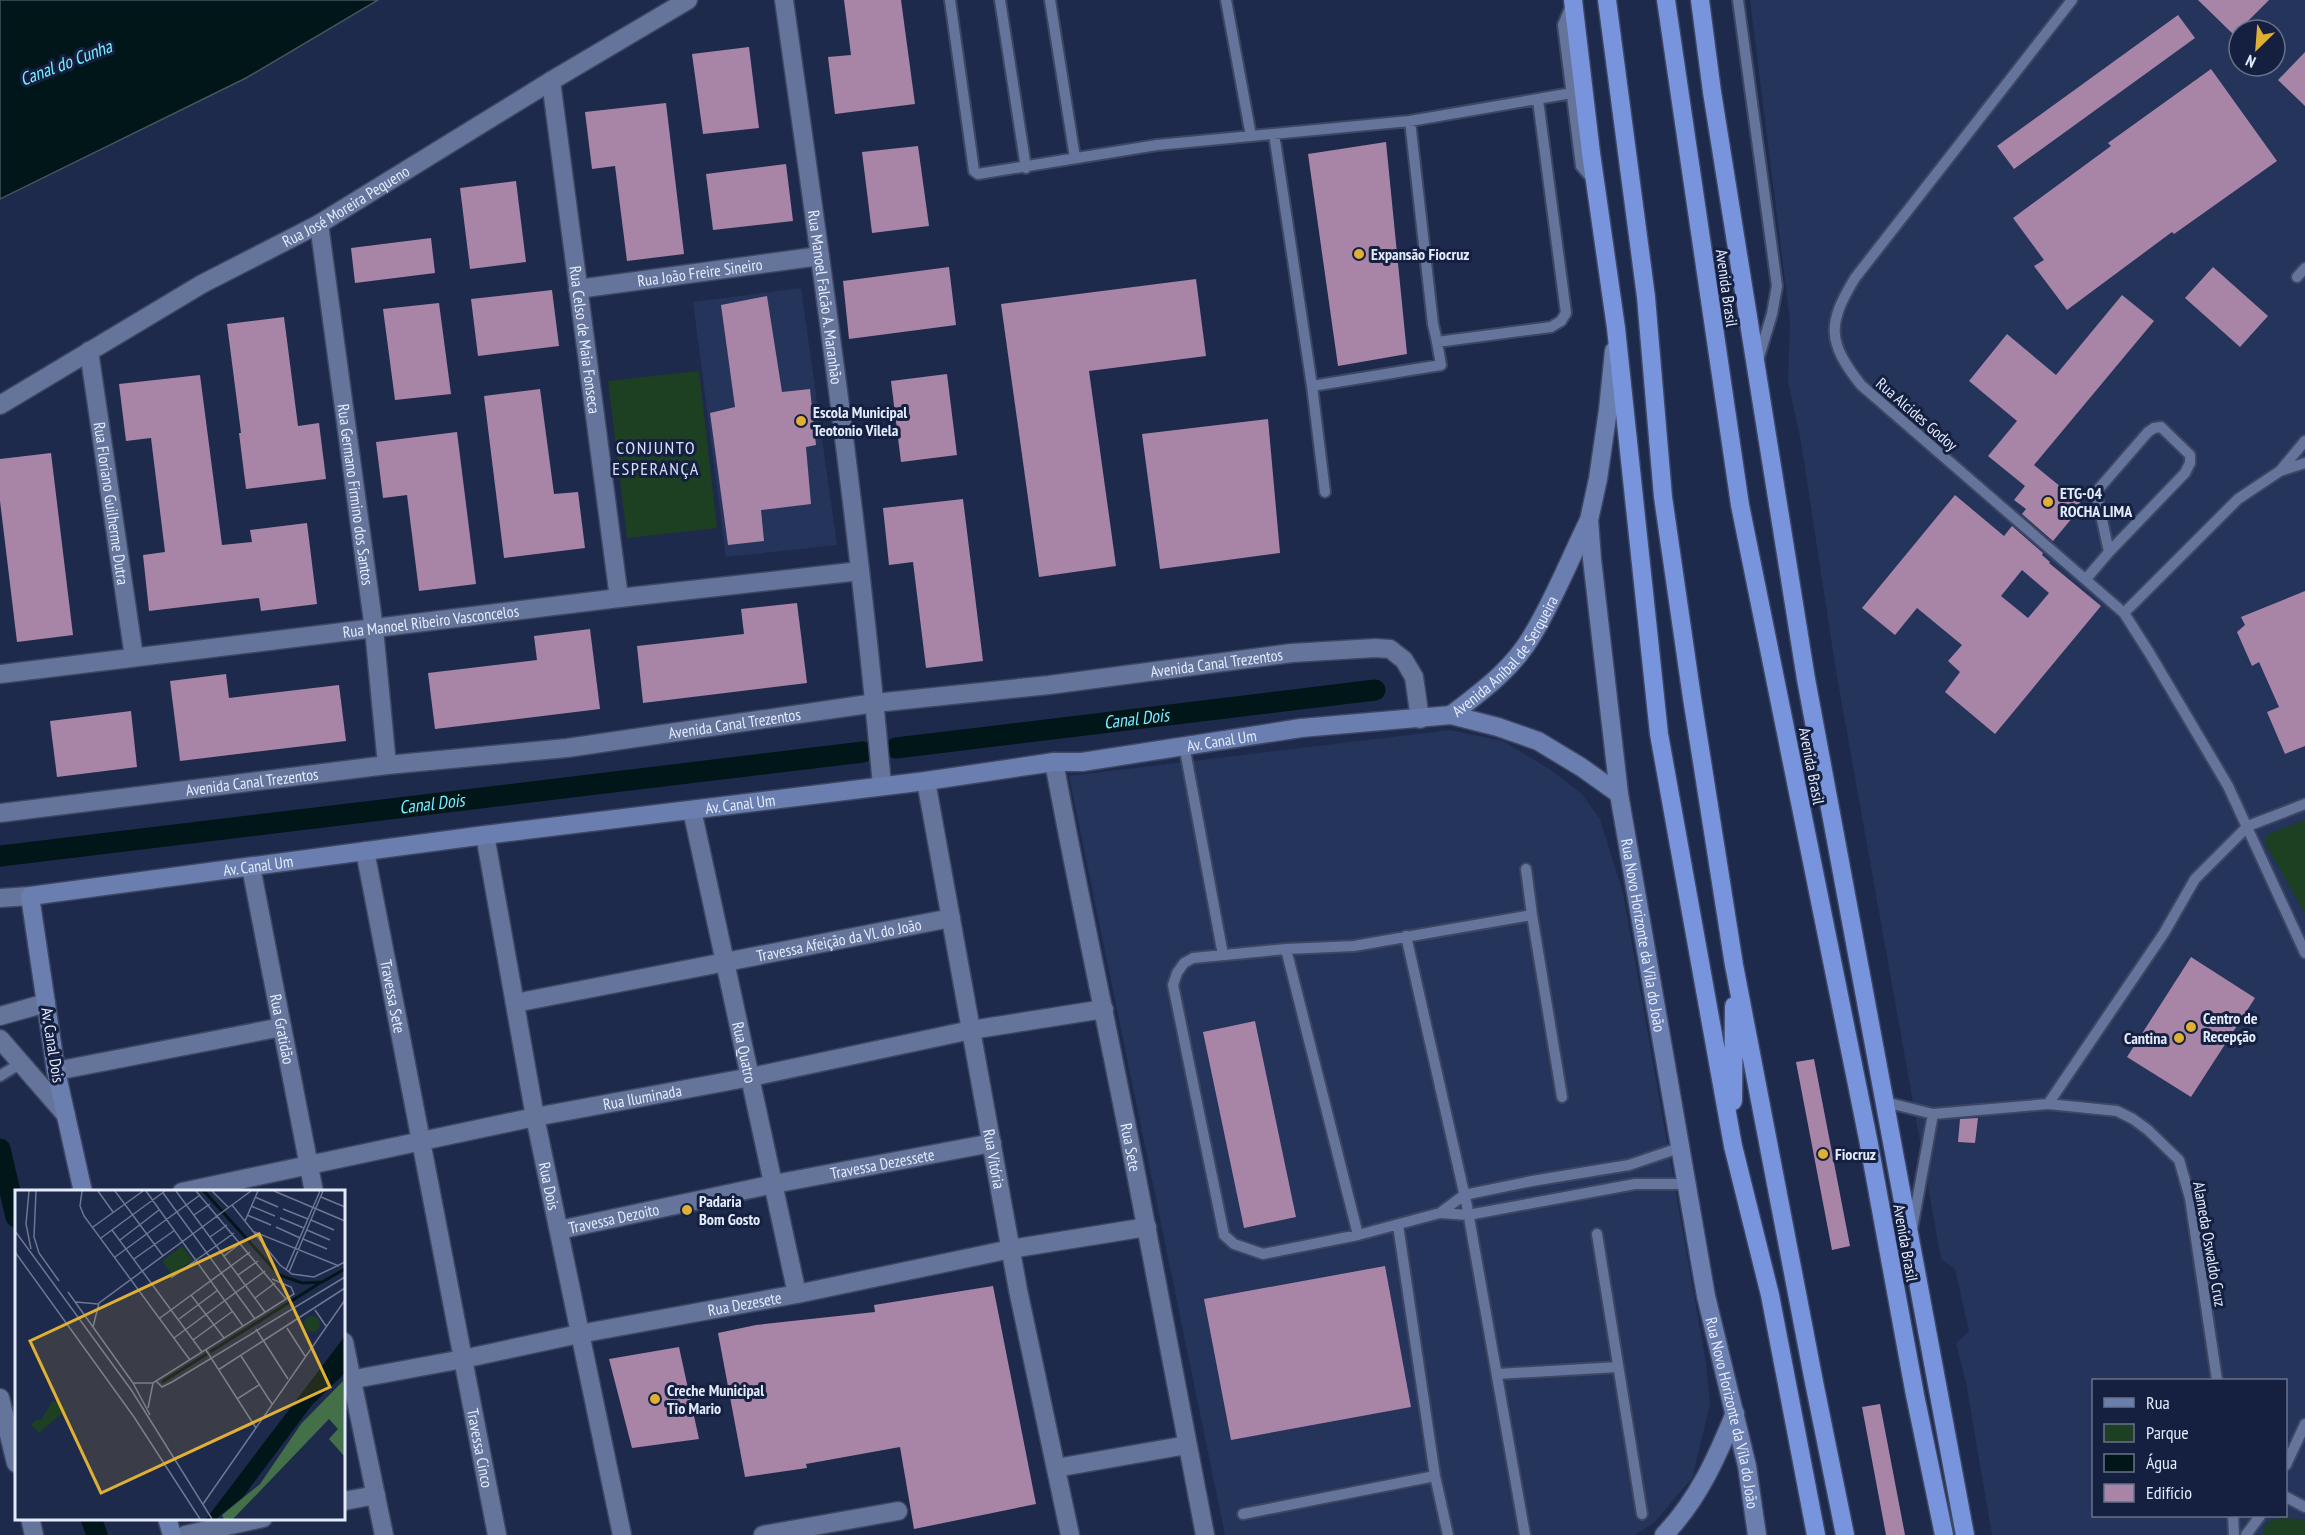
<svg xmlns="http://www.w3.org/2000/svg" width="2305" height="1535" font-family="'PT Sans Narrow',sans-serif">
<style>
.built{fill:#25345a;fill-rule:evenodd}
.green{fill:#1d3f22}
.water{fill:#001619;stroke:#44565d;stroke-width:1.5}
.lines{fill:none;stroke-linecap:round;stroke-linejoin:round}
.canal{stroke:#001619;stroke-width:21}
.building{fill:#a885a7;fill-rule:evenodd}
.lane-casing{stroke:#3d4662;stroke-width:14}
.street-casing{stroke:#3d4662;stroke-width:21}
.secondary-casing{stroke:#3d4662;stroke-width:21}
.highway-casing{stroke:#3d4662;stroke-width:21}
.lane{stroke:#64749b;stroke-width:10}
.street{stroke:#64749b;stroke-width:18}
.secondary{stroke:#6a7eaf;stroke-width:18}
.highway{stroke:#7894dd;stroke-width:18}
.poi-dot{fill:#dfb033;stroke:#152041;stroke-width:2}
.labels{text-anchor:middle;stroke-width:6;stroke-linejoin:round;paint-order:stroke}
.street-label{font-size:16px;fill:#e3ebfd;stroke:#152041}
.poi-label{font-size:16px;font-weight:bold;fill:#e3ebfd;stroke:#152041;text-anchor:start}
.water-label{font-size:18px;font-style:italic;fill:#76efff;stroke:#152041}
.neighbourhood-label{font-size:18px;letter-spacing:1.5px;fill:#d5e0fb;stroke:#152041}
.inset-river{fill:none;stroke:#001619;stroke-width:3}
.inset-road{fill:none;stroke:#6d7793;stroke-width:1.5}
.view{fill:#dfb033;fill-opacity:0.15;stroke:#dfb033;stroke-width:3}
.inset-edge{fill:none;stroke:#e3ebfd;stroke-width:3}
</style>
<rect width="100%" height="100%" fill="#1e2a4c"/>
<path class="built" d="M1750,0H2305V1535H1992L1966,1383L1956,1343L1969,1331L1955,1269L1941,1259L1836,671L1801,442L1788,381L1790,321ZM2239,30H2275V66H2239ZM2094,1380H2286V1516H2094Z
M801,288L837,545L726,557L693,302Z
M1450,730L1503,741L1551,770L1582,794L1600,819L1623,893L1706,1363L1710,1405L1692,1478L1654,1523L1635,1535H1225L1069,776Z"/>
<path class="green" d="M699,371L717,528L627,538L608,381Z
M2305,820V914L2265,843L2266,835Z
M2280,1518L2299,1519L2305,1521V1535H2264C2263,1523 2269,1521 2280,1518Z"/>
<path class="water" d="M0,0H378L246,78L0,199Z"/>
<g class="lines">
<g class="canal">
<path id="s1" d="M896,748L1375,690"/>
<path id="s2" d="M0,856L863,752"/>
<path d="M0,1149L16,1217"/>
<path d="M91,1518L97,1535"/>
</g>
</g>
<path class="building" d="M844,0H901L915,104L835,114L828,57L851,55Z
M2198,0H2269L2234,35Z
M2178,15L2195,38L2014,169L1997,146Z
M749,47L759,128L703,134L692,54Z
M2305,52V106L2278,80Z
M2211,69L2277,161L2174,234L2172,232L2067,310L2034,266L2044,260L2013,218L2111,146L2108,143Z
M666,103L684,254L627,261L615,166L592,169L585,112Z
M1386,142L1407,354L1338,366L1308,154Z
M918,146L929,226L872,233L862,152Z
M786,164L793,221L713,230L706,174Z
M516,181L526,262L470,269L460,188Z
M431,238L435,273L355,283L351,248Z
M949,267L956,325L849,339L843,281Z
M2213,267L2268,316L2240,347L2185,298Z
M1196,279L1206,356L1089,371L1116,566L1039,577L1001,304Z
M552,290L559,346L478,356L471,299Z
M2122,295L2154,321L2034,465L2083,505L2053,541L2022,514L2026,509L2014,500L2025,486L1988,456L2017,421L1969,381L2007,334L2056,375Z
M767,296L782,392L810,389L816,445L806,447L811,504L761,510L764,541L728,545L710,413L735,407L721,305Z
M439,303L451,394L395,400L383,309Z
M284,317L298,426L319,423L326,479L246,489L239,433H241L227,324Z
M947,374L957,455L901,462L891,381Z
M200,375L222,545L252,542L250,530L307,523L317,604L261,611L259,598L149,611L143,555L165,552L151,438L126,441L119,384Z
M540,389L554,494L578,492L585,548L504,558L484,396Z
M1268,419L1280,553L1160,569L1142,434Z
M457,432L476,584L419,591L407,495L383,498L376,442Z
M51,453L73,635L17,642L0,501V459Z
M1955,495L2004,536L2012,526L2043,553L2042,555L2050,562L2049,563L2101,606L1995,734L1945,692L1960,672L1948,661L1962,645L1917,608L1895,635L1862,608ZM2022,570L2049,593L2028,618L2001,596Z
M963,499L983,661L926,668L913,562L889,565L883,508Z
M2305,591V746L2285,754L2267,712L2279,707L2259,662L2252,666L2237,632L2245,625L2241,617Z
M797,603L807,683L643,703L637,646L744,634L741,609Z
M590,629L600,709L435,729L428,673L537,660L534,636Z
M226,674L229,698L339,685L346,741L180,761L170,681Z
M131,711L137,767L57,777L50,721Z
M2191,957L2255,998L2191,1097L2127,1057Z
M1255,1021L1296,1217L1244,1228L1203,1032Z
M1814,1059L1850,1246L1832,1250L1796,1062Z
M1978,1118L1975,1143L1958,1142L1960,1119Z
M1385,1266L1411,1407L1231,1440L1204,1299Z
M993,1286L1036,1504L914,1529L900,1447L806,1464L807,1468L745,1477L718,1333L756,1325L875,1312L874,1305Z
M679,1347L699,1439L632,1448L609,1359Z
M1880,1404L1905,1535H1886L1862,1407Z"/>
<g class="lines">
<defs>
<path id="lane" d="M950,0L974,171L978,174L1157,145L1410,121L1572,93
M1000,0L1026,168
M1050,0L1075,158
M1226,0L1251,136
M1738,0L1777,286L1772,314L1758,360
M2072,0L1855,278C1827,324 1827,342 1861,385L2124,613L2150,654L2228,786L2305,953
M1571,6L1563,25L1581,166L1592,179
M1410,121L1433,324L1437,342L1551,327L1561,321L1566,313L1538,100
M1274,134L1312,386L1441,365L1437,342
M2297,277L2305,268
M1312,386L1325,492
M2280,471L2305,441
M2086,579L2109,552L2185,473L2190,463V455L2161,427L2154,428L2148,432L2096,492L2109,552
M2124,613L2238,499L2280,471L2305,463
M1184,745L1223,955
M1526,869L1532,915L1562,1097
M1532,915L1354,946L1286,949L1193,958L1184,963L1177,973L1173,985L1224,1235L1234,1244L1263,1254L1358,1235L1440,1213L1468,1215L1635,1184H1688
M1406,936L1467,1206L1525,1535
M1286,949L1358,1235
M0,1076L21,1063
M1885,1102L1933,1114L2048,1104L2117,1111L2133,1119L2148,1130L2179,1160L2190,1198L2217,1380
M2048,1104L2164,933L2195,879L2248,826L2305,804
M1440,1213L1464,1195L1532,1181L1629,1165L1682,1147
M1398,1225L1435,1476L1448,1535
M1912,1229L1933,1114
M1597,1234L1642,1514
M1497,1374L1618,1367
M2286,1465L2305,1424
M2286,1497L2305,1507
M1243,1514L1435,1476
M2233,1516L2234,1535
M2246,1535L2260,1516"/>
<g id="street">
<path id="s3" d="M784,0C821,262 859,523 882,786"/>
<path id="s4" d="M551,81L619,598"/>
<path id="s5" d="M319,224L374,629L387,765"/>
<path id="s6" d="M578,289L820,256"/>
<path id="s7" d="M89,351L134,657"/>
<path id="s8" d="M0,405L202,284L319,224L551,81L688,0"/>
<path id="s9" d="M0,674L619,598L860,571"/>
<path id="s10" d="M1054,762C1080,903 1111,1043 1138,1184C1161,1301 1182,1418 1205,1535"/>
<path id="s11" d="M926,781L1018,1290L1070,1535"/>
<path id="s12" d="M692,810L797,1294"/>
<path id="s13" d="M0,813L387,765L567,748L875,703L1049,685L1292,653L1375,648L1390,649L1404,660L1414,677L1420,719"/>
<path id="s14" d="M485,835L535,1117L622,1535"/>
<path id="s15" d="M365,851L497,1535"/>
<path id="s16" d="M251,867L314,1192"/>
<path d="M0,898L30,896"/>
<path id="s17" d="M515,1003L951,918"/>
<path d="M0,1016L46,1003"/>
<path d="M0,1039L66,1115"/>
<path d="M56,1071L282,1027"/>
<path id="s18" d="M182,1192L535,1117L751,1077L971,1030L1104,1009"/>
<path id="s19" d="M559,1230L774,1184L992,1143"/>
<path d="M344,1342L384,1535"/>
<path id="s20" d="M344,1381L463,1359L579,1334L797,1294L1011,1249L1147,1227"/>
<path d="M0,1398L16,1463"/>
<path d="M1056,1468L1187,1445"/>
<path d="M344,1501L376,1495"/>
<path d="M30,1518L34,1535"/>
<path d="M185,1535L263,1518"/>
<path d="M763,1535L898,1511"/>
</g>
<g id="secondary">
<path id="s21" d="M1614,351L1608,410L1598,479L1589,520L1592,559L1619,794L1706,1296L1747,1466L1757,1535"/>
<path id="s22" d="M1451,715C1481,692 1514,668 1533,634C1554,599 1570,559 1588,522"/>
<path id="s23" d="M83,1192L56,1071L30,896L485,835L926,781L1054,762H1082L1301,728L1451,715L1498,727L1538,741L1581,767L1619,794"/>
<path d="M167,1518L172,1535"/>
<path d="M1664,1535C1698,1500 1717,1457 1735,1413"/>
</g>
<path id="highway" d="M1573,0L1591,153L1616,328L1659,734L1733,1146L1770,1295L1816,1535
M1607,0L1646,297L1663,497L1692,698L1734,965L1814,1382L1845,1535
M1666,0L1740,505L1868,1139L1915,1395L1944,1535
M1700,0L1712,92L1806,679L1965,1535
M1733,1101L1734,1006"/>
</defs>
<use href="#lane" class="lane-casing"/>
<use href="#street" class="street-casing"/>
<use href="#secondary" class="secondary-casing"/>
<use href="#highway" class="highway-casing"/>
<use href="#lane" class="lane"/>
<use href="#street" class="street"/>
<use href="#secondary" class="secondary"/>
<use href="#highway" class="highway"/>
</g>
<g class="poi-dot">
<circle cx="1359" cy="254" r="6"/>
<circle cx="801" cy="421" r="6"/>
<circle cx="2048" cy="502" r="6"/>
<circle cx="2191" cy="1027" r="6"/>
<circle cx="2179" cy="1038" r="6"/>
<circle cx="1823" cy="1154" r="6"/>
<circle cx="687" cy="1210" r="6"/>
<circle cx="655" cy="1399" r="6"/>
</g>
<g class="labels">
<g class="street-label">
<text dy="6" stroke="none"><textPath href="#s8" startOffset="399">Rua José Moreira Pequeno</textPath></text>
<text dy="6" stroke="none"><textPath href="#s6" startOffset="123">Rua João Freire Sineiro</textPath></text>
<text transform="translate(1727 288) rotate(82)" y="6">Avenida Brasil</text>
<text dy="6" stroke="none"><textPath href="#s3" startOffset="300">Rua Manoel Falcão A. Maranhão</textPath></text>
<text dy="6" stroke="none"><textPath href="#s4" startOffset="261">Rua Celso de Maia Fonseca</textPath></text>
<text transform="translate(1917 414) rotate(41)" y="6">Rua Alcides Godoy</text>
<text dy="6" stroke="none"><textPath href="#s5" startOffset="273">Rua Germano Firmino dos Santos</textPath></text>
<text dy="6" stroke="none"><textPath href="#s7" startOffset="154">Rua Floriano Guilherme Dutra</textPath></text>
<text dy="6" stroke="none"><textPath href="#s9" startOffset="434">Rua Manoel Ribeiro Vasconcelos</textPath></text>
<text dy="6" stroke="none"><textPath href="#s22" startOffset="81">Avenida Aníbal de Serqueira</textPath></text>
<text dy="6" stroke="none"><textPath href="#s13" startOffset="1226">Avenida Canal Trezentos</textPath></text>
<text dy="6" stroke="none"><textPath href="#s13" startOffset="740">Avenida Canal Trezentos</textPath></text>
<text dy="6" stroke="none"><textPath href="#s23" startOffset="1503">Av. Canal Um</textPath></text>
<text transform="translate(1812 766) rotate(79)" y="6">Avenida Brasil</text>
<text dy="6" stroke="none"><textPath href="#s13" startOffset="254">Avenida Canal Trezentos</textPath></text>
<text dy="6" stroke="none"><textPath href="#s23" startOffset="1017">Av. Canal Um</textPath></text>
<text dy="6" stroke="none"><textPath href="#s23" startOffset="531">Av. Canal Um</textPath></text>
<text dy="6" stroke="none"><textPath href="#s21" startOffset="590">Rua Novo Horizonte da Vila do João</textPath></text>
<text dy="6" stroke="none"><textPath href="#s17" startOffset="330">Travessa Afeição da Vl. do João</textPath></text>
<text dy="6" stroke="none"><textPath href="#s15" startOffset="148">Travessa Sete</textPath></text>
<text dy="6" stroke="none"><textPath href="#s16" startOffset="165">Rua Gratidão</textPath></text>
<text transform="translate(53 1045) rotate(81)" y="6">Av. Canal Dois</text>
<text dy="6" stroke="none"><textPath href="#s12" startOffset="248">Rua Quatro</textPath></text>
<text dy="6" stroke="none"><textPath href="#s18" startOffset="470">Rua Iluminada</textPath></text>
<text dy="6" stroke="none"><textPath href="#s10" startOffset="393">Rua Sete</textPath></text>
<text dy="6" stroke="none"><textPath href="#s11" startOffset="384">Rua Vitória</textPath></text>
<text dy="6" stroke="none"><textPath href="#s19" startOffset="330">Travessa Dezessete</textPath></text>
<text dy="6" stroke="none"><textPath href="#s14" startOffset="357">Rua Dois</textPath></text>
<text dy="6" stroke="none"><textPath href="#s19" startOffset="56">Travessa Dezoito</textPath></text>
<text transform="translate(1906 1243) rotate(80)" y="6">Avenida Brasil</text>
<text transform="translate(2210 1244) rotate(80)" y="6">Alameda Oswaldo Cruz</text>
<text dy="6" stroke="none"><textPath href="#s20" startOffset="408">Rua Dezesete</textPath></text>
<text dy="6" stroke="none"><textPath href="#s21" startOffset="1076">Rua Novo Horizonte da Vila do João</textPath></text>
<text dy="6" stroke="none"><textPath href="#s15" startOffset="608">Travessa Cinco</textPath></text>
</g>
<g class="poi-label">
<text x="1371" y="260">Expansão Fiocruz</text>
<text x="813" y="418">Escola Municipal<tspan x="813" dy="18">Teotonio Vilela</tspan></text>
<text x="2060" y="499">ETG-04<tspan x="2060" dy="18">ROCHA LIMA</tspan></text>
<text x="2203" y="1024">Centro de<tspan x="2203" dy="18">Recepção</tspan></text>
<text x="2167" y="1044" text-anchor="end">Cantina</text>
<text x="1835" y="1160">Fiocruz</text>
<text x="699" y="1207">Padaria<tspan x="699" dy="18">Bom Gosto</tspan></text>
<text x="667" y="1396">Creche Municipal<tspan x="667" dy="18">Tio Mario</tspan></text>
</g>
<g class="water-label">
<text transform="translate(66 63) rotate(-21)" y="6">Canal do Cunha</text>
<text dy="6" stroke="none"><textPath href="#s1" startOffset="242">Canal Dois</textPath></text>
<text dy="6" stroke="none"><textPath href="#s2" startOffset="435">Canal Dois</textPath></text>
</g>
<g class="neighbourhood-label">
<text x="656" y="454">CONJUNTO<tspan x="656" dy="21">ESPERANÇA</tspan></text>
</g>
</g>
<g transform="translate(15 1190)">
<rect width="330" height="330" fill="#1e2a4c"/>
<path d="M167,56L178,70L157,85L147,71ZM289 134a8 8 0 1 1 16 0a8 8 0 1 1-16 0ZM38,210L52,219L24,243L16,235L21,230H26Z" fill="#1d3f22"/>
<path d="M328,191L330,267L314,249L323,239L314,229L218,329H209L207,325L245,294L286,234Z" fill="#437048"/>
<path d="M330,146V183L297,215L228,307L201,329H191Z" fill="#001619"/>
<path class="inset-river" d="M189,1L264,85L287,93L307,92L330,79M195,162L305,93M147,192L192,164"/>
<path class="inset-road" d="M14,1L11,34L16,59M21,1L19,47L24,63L44,91M67,1L65,16L69,26L175,170M83,1L98,22M100,1L148,66M131,1L228,136M161,1L250,122M181,1L271,109M197,1L213,17M259,1L330,31M148,3L240,129M240,7L263,17M306,7L330,17M217,15L265,75L277,84L299,87L330,72M236,16L260,26M268,19L293,29M179,25L195,14M232,25L256,35M265,28L289,38M296,30L319,40M230,31L243,1M78,37L128,1M261,37L285,48M97,40L187,162M292,40L315,50M0,41L117,201L197,329M237,41L324,76M195,47L212,35M86,48L150,1M288,49L312,59M105,50L144,20M0,62L119,227L185,329M209,66L227,52M100,67L185,5M119,69L160,40M271,80L305,1M274,82L308,1M223,85L243,71M156,88L219,43M53,102L118,193L135,225M176,105L209,148M240,108L260,93M61,112L83,114M300,120L311,136M145,128L235,62M164,129L203,100M78,137L84,113L236,1M272,138L290,166M241,139L273,189M159,148L250,81M178,150L218,121M191,160L241,238M226,166L257,214M203,180L330,98M141,191L147,197L157,192L330,87M119,193H138L279,104L276,97L257,89M222,209L244,195M133,218L138,193M188,314L330,110"/>
<path class="view" d="M244,44L315,197L86,303L15,151Z"/>
<rect width="330" height="330" class="inset-edge"/>
</g>
<rect x="2092" y="1379" width="195" height="138" fill="#152041" stroke="#67718c" stroke-width="1.5"/>
<rect x="2104" y="1398" width="30" height="9" fill="#6a7eaf" stroke="#67718c" stroke-width="1.5"/>
<text x="2146" y="1409" font-size="18" fill="#e3ebfd">Rua</text>
<rect x="2104" y="1424" width="30" height="18" fill="#1d3f22" stroke="#67718c" stroke-width="1.5"/>
<text x="2146" y="1439" font-size="18" fill="#e3ebfd">Parque</text>
<rect x="2104" y="1454" width="30" height="18" fill="#001619" stroke="#67718c" stroke-width="1.5"/>
<text x="2146" y="1469" font-size="18" fill="#e3ebfd">Água</text>
<rect x="2104" y="1484" width="30" height="18" fill="#a885a7" stroke="#67718c" stroke-width="1.5"/>
<text x="2146" y="1499" font-size="18" fill="#e3ebfd">Edifício</text>
<g transform="translate(2257 48) rotate(205)"><circle r="28" fill="#152041" stroke="#67718c" stroke-width="1.5"/>
<path d="M0-4.5L10 22L0 15L-10 22Z" fill="#dfb033"/>
<text y="-9" font-size="16" font-weight="bold" text-anchor="middle" fill="#e3ebfd">N</text>
</g>
</svg>
